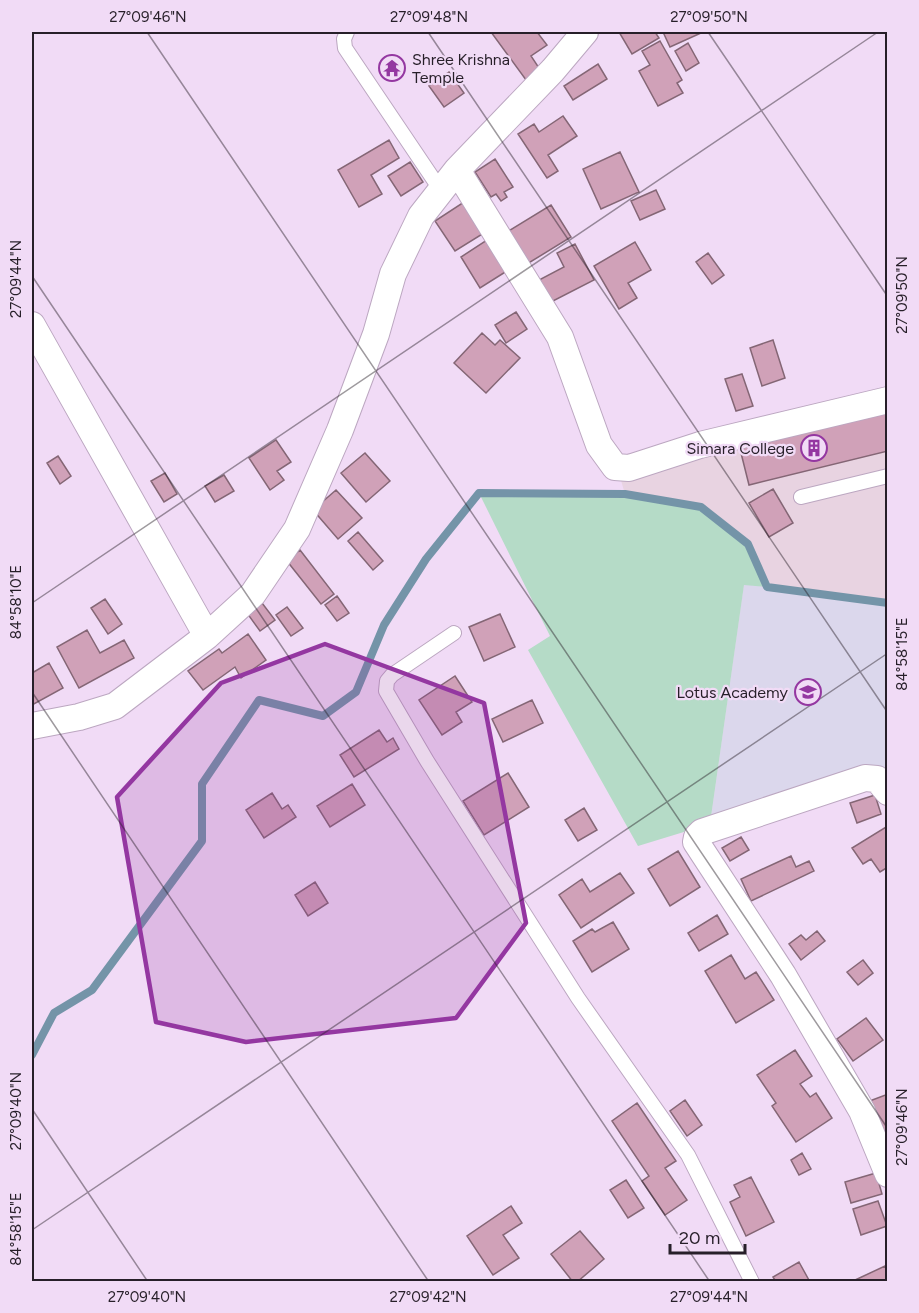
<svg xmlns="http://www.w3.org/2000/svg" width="919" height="1313" font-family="Figtree,sans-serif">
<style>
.commercial{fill:#e8d3e1}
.education{fill:#dbd7ec}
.green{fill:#b5dbc7}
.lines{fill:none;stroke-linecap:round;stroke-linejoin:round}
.stream{stroke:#7494a8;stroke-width:8}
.building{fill:#d0a1b8;stroke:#846675;stroke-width:1.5}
.lane-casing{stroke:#bca7c1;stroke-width:16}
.street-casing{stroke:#bca7c1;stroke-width:28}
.lane{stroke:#fff;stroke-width:14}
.street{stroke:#fff;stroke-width:26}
.marked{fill:#9437a1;fill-opacity:0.2;stroke:#9437a1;stroke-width:4.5;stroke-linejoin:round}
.ticks{fill:none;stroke:#271f29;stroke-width:1.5;stroke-opacity:0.45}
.labels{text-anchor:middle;stroke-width:4.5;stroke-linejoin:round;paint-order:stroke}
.poi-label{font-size:16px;fill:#271f29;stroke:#f1dbf6;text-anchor:end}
.neatline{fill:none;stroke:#271f29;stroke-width:2}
.ticks-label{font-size:15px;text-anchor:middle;fill:#271f29}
</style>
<rect width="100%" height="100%" fill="#f1dbf6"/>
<path class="commercial" d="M887,402V603L767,587L748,544L701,507L625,494L617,467Z"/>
<path class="education" d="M744,584L887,603V783L710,824Z"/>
<path class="green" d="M479,493L625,494L701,507L748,544L767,587L744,585L710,824L638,846L528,650L550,636Z"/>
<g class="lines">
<path class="stream" d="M32,1055L54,1013L92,990L202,841V784L259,700L323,716L356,692L384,625L426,559L479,493L625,494L701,507L748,544L767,587L888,603"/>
</g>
<path class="building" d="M491,32H537L547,45L531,56L543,74L529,84Z
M619,32H655L659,38L632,54Z
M663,32H701V33L670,47Z
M660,41L682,80L677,83L683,93L658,106L639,71L650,65L642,51Z
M688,43L699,63L686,71L675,51Z
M598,64L607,79L573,100L564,86Z
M449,72L464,93L444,107L429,86Z
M563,116L577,136L548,155L558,171L547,178L518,134L534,124L539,132Z
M389,140L399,158L371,175L382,194L359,207L338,170Z
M620,152L639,192L601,209L583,169Z
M495,159L513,187L504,192L507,197L501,201L496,194L491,197L475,172Z
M410,162L423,182L401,196L388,176Z
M656,190L665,209L640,220L631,201Z
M464,202L484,233L455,251L435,221Z
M551,205L571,237L527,264L507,232Z
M490,238L510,269L480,288L461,257Z
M635,242L651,270L628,283L637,298L619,309L594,266Z
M575,244L594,280L551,302L539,280L564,267L557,253Z
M708,253L724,275L712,284L696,262Z
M516,312L527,329L506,343L495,325Z
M482,333L495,345L500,340L520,358L486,393L454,363Z
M773,340L785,378L762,386L750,348Z
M742,374L753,406L736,411L725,379Z
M888,408V451L749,485L739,445Z
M276,440L291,462L277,471L284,480L270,490L249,458Z
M365,453L390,481L366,502L341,473Z
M58,456L71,476L60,484L47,463Z
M165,473L177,494L164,502L151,481Z
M224,475L234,491L215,502L205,486Z
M773,489L793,523L769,537L749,503Z
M336,490L362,518L338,539L313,510Z
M358,532L383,561L373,570L348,541Z
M300,550L334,594L321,604L287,561Z
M337,596L349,613L337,621L325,605Z
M105,599L122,624L108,634L91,608Z
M262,603L275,620L260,631L247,613Z
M287,607L303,628L291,636L276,615Z
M500,614L515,647L484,661L469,627Z
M87,630L100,653L124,640L134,658L79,688L57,647Z
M248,634L266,660L241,678L235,667L203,690L188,671L219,649L222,653Z
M49,663L63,688L32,705V673Z
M455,676L472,702L456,712L462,722L442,735L419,700Z
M532,700L543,723L503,742L492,719Z
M379,730L387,742L393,738L399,749L354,777L340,755Z
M508,773L529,807L484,835L463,801Z
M352,784L365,805L330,827L317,806Z
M272,793L282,809L288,805L296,817L264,838L246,810Z
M875,795L881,814L857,823L850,803Z
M584,808L597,830L578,841L565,820Z
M886,827L888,867L880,872L871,859L863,864L852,848Z
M741,837L749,850L730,861L722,848Z
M678,851L700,887L670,906L648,869Z
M791,856L796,867L809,861L814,871L751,901L741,879Z
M620,873L634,893L581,928L559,895L582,879L590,892Z
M315,882L328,903L308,916L295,895Z
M717,915L728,934L699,951L688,933Z
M613,922L629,949L592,972L573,941L592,929L595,932Z
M817,931L825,941L801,960L789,944L801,935L806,940Z
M731,955L745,979L756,972L774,1000L736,1023L705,971Z
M863,960L873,973L858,985L847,972Z
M866,1018L883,1040L853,1061L837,1039Z
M795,1050L812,1076L800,1084L810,1097L816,1093L832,1118L796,1142L772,1106L776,1103L757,1075Z
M888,1094V1130L879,1134L867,1102Z
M685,1100L702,1125L687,1136L670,1111Z
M637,1103L676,1161L665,1168L687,1200L665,1215L642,1181L649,1176L612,1121Z
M802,1153L811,1169L799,1175L791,1160Z
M876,1173L882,1194L851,1203L845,1182Z
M751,1177L774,1222L746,1236L730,1202L740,1197L734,1185Z
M626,1180L644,1208L628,1218L610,1190Z
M878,1201L887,1226L861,1235L853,1209Z
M511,1206L522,1223L503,1235L519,1258L493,1275L467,1236Z
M580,1231L604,1259L577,1282H573L551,1254Z
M799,1262L810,1282H776L773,1277Z
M885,1266L888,1272V1282L853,1281Z"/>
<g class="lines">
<defs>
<path id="lane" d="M347,32L344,39L345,48L440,189
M801,497L888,476
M454,633L392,675L387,681L386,691L427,761L578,998L688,1155L752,1282"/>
<path id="street" d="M457,170L560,337L599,445L615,467L629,468L700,445L888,400
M32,325L207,636
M32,726L79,717L115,706L207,636L253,594L297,529L340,430L376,334L393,274L421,216L457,170L553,70L585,32
M888,792L877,779L865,778L702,832L697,837L696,842L783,975L862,1111L888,1174"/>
</defs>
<use href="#lane" class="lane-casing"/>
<use href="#street" class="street-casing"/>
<use href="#lane" class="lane"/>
<use href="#street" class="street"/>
</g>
<path class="marked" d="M325,644L484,703L526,923L456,1018L246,1042L156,1022L117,797L221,683Z"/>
<path class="ticks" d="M147,32L888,1129M428,32L888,713M708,32L888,297M32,276L710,1282M32,603L878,32M32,692L429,1282M32,1109L148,1282M32,1230L888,653M886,1282L888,1280"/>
<defs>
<symbol id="temple-ring" viewBox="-11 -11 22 22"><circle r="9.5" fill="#f1dbf6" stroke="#9437a1" stroke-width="1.5"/><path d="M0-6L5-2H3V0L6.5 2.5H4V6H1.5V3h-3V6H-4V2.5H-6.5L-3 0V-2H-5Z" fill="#9437a1"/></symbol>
<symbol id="building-ring" viewBox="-11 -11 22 22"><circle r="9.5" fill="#f1dbf6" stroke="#9437a1" stroke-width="1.5"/><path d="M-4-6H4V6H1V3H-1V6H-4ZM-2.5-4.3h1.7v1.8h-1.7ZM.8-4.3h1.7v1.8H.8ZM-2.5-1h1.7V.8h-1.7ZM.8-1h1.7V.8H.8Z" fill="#9437a1"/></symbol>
<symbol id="school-ring" viewBox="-11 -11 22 22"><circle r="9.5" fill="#f1dbf6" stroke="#9437a1" stroke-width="1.5"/><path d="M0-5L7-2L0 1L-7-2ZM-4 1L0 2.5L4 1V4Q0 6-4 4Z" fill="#9437a1"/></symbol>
</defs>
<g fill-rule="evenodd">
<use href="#temple-ring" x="377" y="53" width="30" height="30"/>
<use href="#building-ring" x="799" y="433" width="30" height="30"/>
<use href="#school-ring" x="793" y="677" width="30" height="30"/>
</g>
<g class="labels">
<g class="poi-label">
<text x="412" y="65" text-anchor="start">Shree Krishna<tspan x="412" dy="18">Temple</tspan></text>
<text x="794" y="454">Simara College</text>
<text x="788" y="698">Lotus Academy</text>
</g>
</g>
<rect width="919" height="1313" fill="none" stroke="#f1dbf6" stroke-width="66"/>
<path d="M670 1244v9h75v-9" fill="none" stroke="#271f29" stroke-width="3"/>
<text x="679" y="1244" font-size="18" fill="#271f29" stroke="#f1dbf6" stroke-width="4.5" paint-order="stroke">20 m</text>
<rect x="33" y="33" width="853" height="1247" class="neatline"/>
<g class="ticks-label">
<text x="148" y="22">27°09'46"N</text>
<text x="429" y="22">27°09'48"N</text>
<text x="709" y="22">27°09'50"N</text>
<text transform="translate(16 279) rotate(-90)" y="5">27°09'44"N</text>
<text transform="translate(902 295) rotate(-90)" y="5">27°09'50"N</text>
<text transform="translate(16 602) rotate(-90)" y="5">84°58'10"E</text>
<text transform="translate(902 654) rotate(-90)" y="5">84°58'15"E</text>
<text transform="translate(16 1111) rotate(-90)" y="5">27°09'40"N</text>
<text transform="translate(902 1127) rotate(-90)" y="5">27°09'46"N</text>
<text transform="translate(16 1229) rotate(-90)" y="5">84°58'15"E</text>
<text x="147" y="1302">27°09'40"N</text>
<text x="428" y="1302">27°09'42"N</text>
<text x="709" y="1302">27°09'44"N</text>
</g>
</svg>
